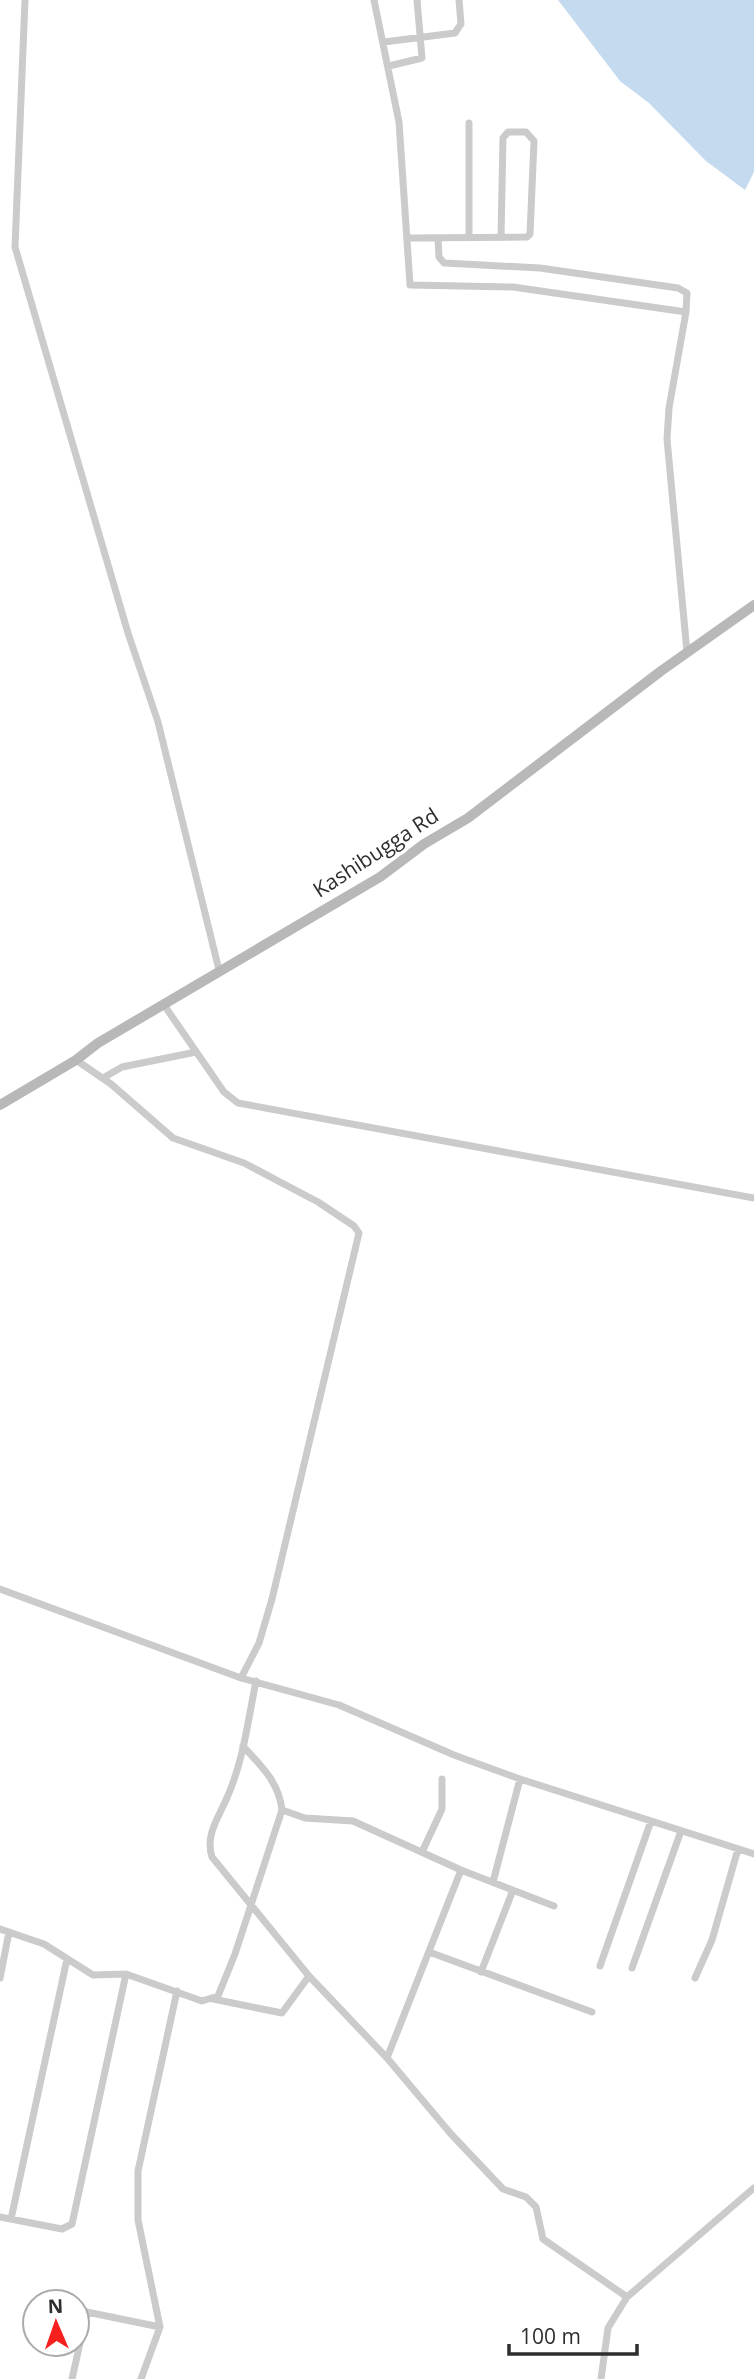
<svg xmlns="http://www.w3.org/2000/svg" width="754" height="2379" font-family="'Open Sans',sans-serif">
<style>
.water{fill:#c4daef}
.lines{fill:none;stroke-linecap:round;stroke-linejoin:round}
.minor{stroke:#cbcbcb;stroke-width:7}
.secondary{stroke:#b8b8b8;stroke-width:10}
.labels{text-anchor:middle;stroke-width:7;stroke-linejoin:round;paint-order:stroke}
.street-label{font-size:21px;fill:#2e2e2e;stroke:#fff}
</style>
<rect width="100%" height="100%" fill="#fff"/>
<path class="water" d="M558,0H754V172L745,190L706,161L649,103L620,81Z"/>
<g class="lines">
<path class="minor" d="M25,0L15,247L128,633L158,722L219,970
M374,0L399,122L410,285L513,287L686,312L669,408L667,439L687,652
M384,42L455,33L461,24L459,0
M389,66L422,58L417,0
M469,123V237
M407,238L527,237L530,234L534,141L526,132H508L503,138L501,237
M438,238L439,257L444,263L540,268L678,288L687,293L686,312
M164,1005L224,1092L238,1103L754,1198
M76,1060L111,1084L173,1138L244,1163L318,1202L354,1226L359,1233L272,1599L259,1643L241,1678
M103,1078L122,1067L196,1052
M0,1589L241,1678L339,1705L454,1755L520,1779L754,1854
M256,1681C248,1721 243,1763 226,1800C218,1818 205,1836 212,1857L309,1976L387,2058L451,2134L503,2189L526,2197L536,2207L543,2239L627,2297
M282,1810L305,1818L353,1821L461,1870L554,1906
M422,1852L442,1809V1779
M493,1882L520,1779
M0,1929L44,1944L93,1975L126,1974L202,2001L218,1996L235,1954L282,1810C279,1782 261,1766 243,1746
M429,1952L592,2012
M600,1966L651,1821
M632,1968L681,1831
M481,1972L513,1890
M0,1978L9,1932
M695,1978L712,1940L738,1849
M213,1999L282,2013L309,1976
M387,2058L461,1870
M0,2217L62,2229L72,2224L126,1974
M11,2219L67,1959
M77,2310L160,2327
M72,2379L87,2312
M141,2379L160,2327L138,2220V2171L177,1991
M601,2379L608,2328L627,2297L754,2188"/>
<path class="secondary" d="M0,1105L76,1060L98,1043L380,877L424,844L468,818L661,671L754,605"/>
</g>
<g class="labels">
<g class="street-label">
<text transform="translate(376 853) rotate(-33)" y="7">Kashibugga Rd</text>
</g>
</g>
<g transform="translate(56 2323) rotate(358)"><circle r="33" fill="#ffffff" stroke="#ababab" stroke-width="2"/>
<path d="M0-5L12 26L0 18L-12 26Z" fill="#f6201e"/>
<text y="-10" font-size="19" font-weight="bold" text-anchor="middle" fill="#2e2e2e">N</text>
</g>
<path d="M509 2344v10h128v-10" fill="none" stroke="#2e2e2e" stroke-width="3.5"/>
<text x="520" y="2344" font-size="21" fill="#2e2e2e" stroke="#ffffff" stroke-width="5" paint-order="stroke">100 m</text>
</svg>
